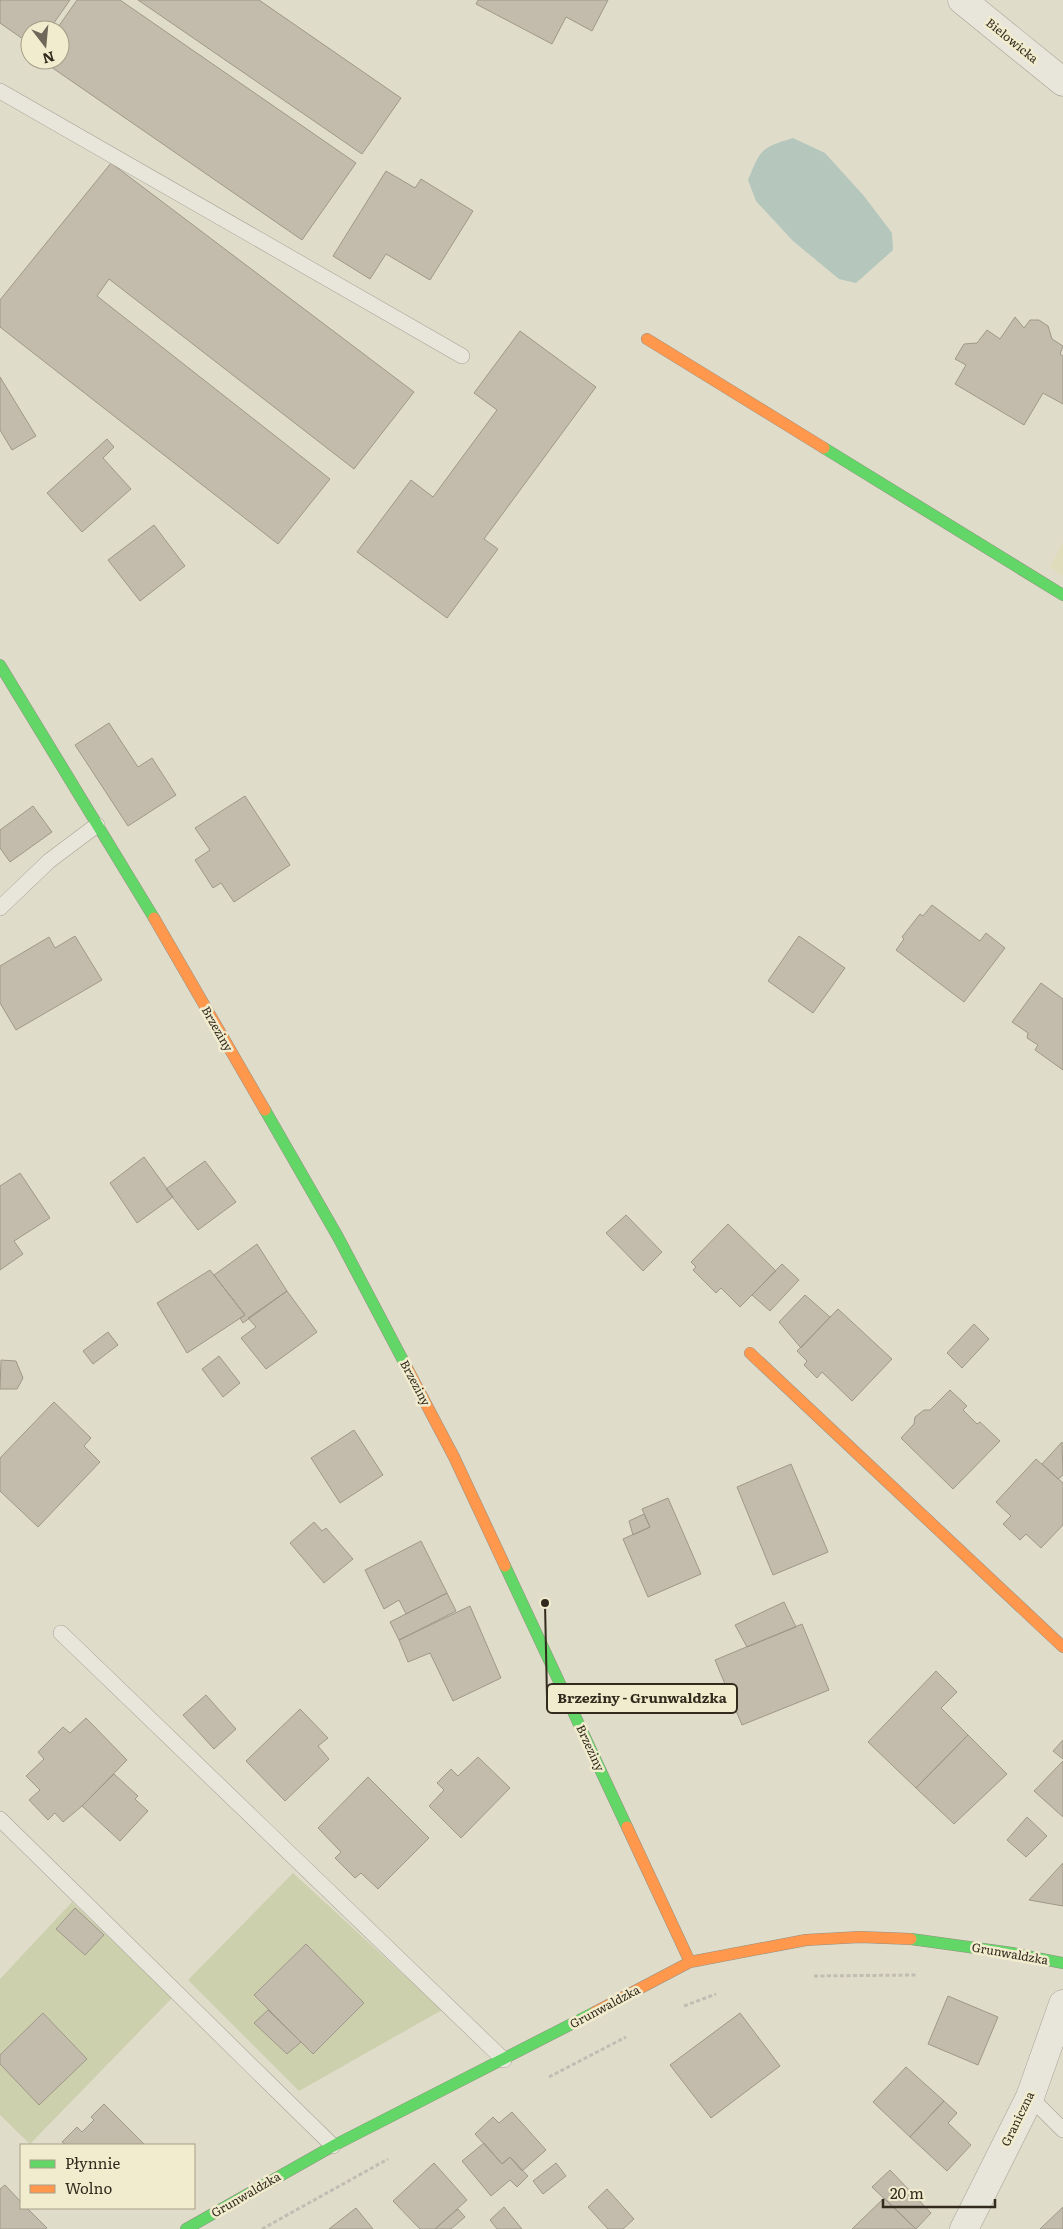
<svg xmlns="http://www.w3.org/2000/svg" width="1063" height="2229" font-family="Literata,serif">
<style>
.farmland{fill:#dfdcbb}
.green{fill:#ccd0ad}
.water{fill:#b5c6bd}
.building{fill:#c3bbab;stroke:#9f988a}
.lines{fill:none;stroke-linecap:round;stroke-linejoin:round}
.lane-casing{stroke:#a5a094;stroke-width:16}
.street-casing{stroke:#a5a094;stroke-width:29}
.fast-casing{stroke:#959083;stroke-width:12}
.slow-casing{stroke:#959083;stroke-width:12}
.path{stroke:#c1bdb3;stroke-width:3;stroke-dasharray:4 2.5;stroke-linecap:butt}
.lane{stroke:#e8e6db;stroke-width:15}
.street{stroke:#e8e6db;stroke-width:28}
.fast{stroke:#63d668;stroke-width:11}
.slow{stroke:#ff974d;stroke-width:11}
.labels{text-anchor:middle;stroke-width:5;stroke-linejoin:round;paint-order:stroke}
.street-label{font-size:12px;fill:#322a1d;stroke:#f2eccf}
.leader{fill:none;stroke:#322a1d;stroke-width:2}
.callout-dot{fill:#322a1d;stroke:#f2eccf;stroke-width:2}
.callout{fill:#f2eccf;stroke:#322a1d;stroke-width:2}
.callout-label{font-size:14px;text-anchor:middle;font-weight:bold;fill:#322a1d}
</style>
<rect width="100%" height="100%" fill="#e0dcca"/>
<path class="farmland" d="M1063,542V576L1050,567Z"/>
<path class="green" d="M293,1873L442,2010L299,2091L188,1980Z
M72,1902L172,1998L30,2144L0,2115V1979Z"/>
<path class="water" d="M793,138L825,153L864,196L892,233L893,250L856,283L839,279L793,241L756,201L748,180C761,149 760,148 793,138Z"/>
<path class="building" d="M0,0H70L49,30H30V44L0,23Z
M77,0H120L356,163L302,240L41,60H60V30H56Z
M138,0H259L401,98L362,154Z
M478,0H608L592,31L566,17L552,44L476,4Z
M111,163L414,392L354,469L109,279L97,296L330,479L278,544L0,327V300Z
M386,171L415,188L421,179L473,211L430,280L386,254L370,279L333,256Z
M1015,317L1024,328L1030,320H1039L1048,326L1052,339L1063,346L1060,354L1063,356V404L1043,393L1024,425L955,384L966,365L955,359L964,344L977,343L987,330L1000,339Z
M520,331L596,387L484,539L498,549L447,618L357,552L411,480L433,497L497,410L474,393Z
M0,377L36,436L12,450L0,430Z
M107,439L114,447L103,458L131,489L82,532L47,493Z
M154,525L185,566L140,601L108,560Z
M109,723L138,767L152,758L176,795L128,826L75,745Z
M245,796L290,865L234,902L221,883L213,888L195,860L210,850L195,828Z
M33,806L52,832L10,862L0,848V830Z
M932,905L980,941L986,933L1005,948L964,1002L896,950L904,939L902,937L920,914L923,916Z
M75,936L102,980L16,1030L0,1003V966L49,937L55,948Z
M799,936L845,968L813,1013L768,981Z
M1041,983L1063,999V1070L1035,1050L1038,1045L1027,1038L1028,1033L1012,1022Z
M144,1157L173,1197L137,1223L110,1183Z
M205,1161L236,1202L198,1230L166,1189Z
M20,1173L50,1218L14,1241L23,1254L0,1270V1186Z
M626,1215L662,1252L643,1271L606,1233Z
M728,1224L776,1271L740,1307L721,1288L716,1293L693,1270L696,1267L691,1262Z
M257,1244L287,1291L243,1323L240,1318L245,1315L214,1275Z
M782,1264L799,1280L770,1311L752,1295Z
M210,1270L245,1315L187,1353L157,1303Z
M287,1291L317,1332L266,1369L241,1338L256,1327L248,1318Z
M805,1295L830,1317L801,1348L779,1322Z
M838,1309L892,1359L852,1401L822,1372L817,1378L804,1365L807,1361L797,1351Z
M974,1324L989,1339L962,1368L947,1353Z
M108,1332L118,1345L93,1364L83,1351Z
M219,1356L240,1383L223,1397L202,1369Z
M1,1360L16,1361L23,1378L17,1389H0Z
M950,1390L967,1406L963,1410L977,1424L980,1422L1000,1441L953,1489L901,1438L914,1424L915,1417L924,1410H930Z
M54,1402L91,1438L84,1446L100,1462L38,1527L0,1491V1458Z
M354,1430L383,1475L340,1503L311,1458Z
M1062,1442L1063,1475L1058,1479L1042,1464Z
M1036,1459L1063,1483V1525L1041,1548L1026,1534L1020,1540L1003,1524L1011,1516L996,1502Z
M791,1464L828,1552L773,1575L737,1487Z
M668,1498L701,1574L648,1597L623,1539L650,1527L642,1509Z
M644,1514L650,1527L633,1535L629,1521Z
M314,1522L322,1531L326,1528L353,1559L324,1583L290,1543Z
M421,1541L447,1593L406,1614L399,1600L384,1609L365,1570Z
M447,1593L456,1611L399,1640L390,1622Z
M784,1602L796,1627L747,1647L735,1625Z
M470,1606L501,1678L453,1701L430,1653L408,1662L399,1640Z
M802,1624L829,1690L742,1725L715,1660Z
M936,1671L957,1692L941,1708L968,1735L916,1788L868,1742Z
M206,1695L236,1729L214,1749L183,1715Z
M300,1709L328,1738L318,1746L329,1759L285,1801L246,1761Z
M86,1718L127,1760L82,1806L63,1822L55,1813L48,1820L29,1800L40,1790L26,1776L44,1759L38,1752L63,1727L70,1733Z
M968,1735L1007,1774L954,1824L916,1788Z
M1063,1740V1759L1053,1751Z
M478,1757L510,1788L461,1838L429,1806L444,1790L437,1783L451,1769L458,1776Z
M1063,1761V1817L1034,1791Z
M114,1774L138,1796L135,1799L148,1811L120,1841L82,1806Z
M368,1777L429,1838L378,1889L361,1873L355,1878L335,1858L341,1852L318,1828Z
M1027,1817L1047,1836L1026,1857L1007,1840Z
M1063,1863V1906L1029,1900Z
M75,1908L104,1935L85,1955L56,1929Z
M306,1944L364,2003L313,2054L254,1995Z
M948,1996L998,2017L978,2065L928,2044Z
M268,2010L301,2042L287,2054L254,2023Z
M43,2013L87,2059L39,2105L0,2064V2055Z
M740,2013L780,2066L711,2118L670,2065Z
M906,2067L944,2101L910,2137L873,2102Z
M944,2101L957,2113L948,2123L971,2145L947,2171L910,2137Z
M104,2104L145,2145H66L62,2142L77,2127L82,2132L94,2120L91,2117Z
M512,2112L546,2150L522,2171L510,2157L502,2164L475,2134L493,2117L499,2123Z
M484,2143L502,2164L510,2157L528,2176L517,2187L510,2180L491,2196L462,2161Z
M434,2163L467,2200L435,2229H420L393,2201Z
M556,2163L566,2176L543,2194L533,2181Z
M890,2170L931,2213L916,2229L872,2187Z
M5,2185L21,2202V2208H27L47,2228L45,2229H0V2189Z
M607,2189L634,2219L623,2229H608L588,2207Z
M884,2198L916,2229H852Z
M504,2207L522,2229H497L490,2220Z
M1063,2207V2229H1040Z
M356,2208L373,2229H329Z
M458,2209L465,2217L451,2229H435Z"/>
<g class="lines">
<defs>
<path id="lane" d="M0,91L462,356
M0,908L49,861L97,825
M61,1633L504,2060
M0,1819L333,2146
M1030,2097L1063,2130"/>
<path id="street" d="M962,0L1063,82
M964,2229L1030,2097L1063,2004"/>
<path id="fast" d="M824,448L1063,595
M0,665L154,918
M265,1110L338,1237L406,1366
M505,1566L627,1827
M911,1939L1012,1953L1063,1963
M186,2229L333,2146L595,2012"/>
<path id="slow" d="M647,339L824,448
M154,918L265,1110
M750,1353L1063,1647
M406,1366L454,1457L505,1566
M627,1827L690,1962
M595,2012L690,1962L806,1940L860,1937L911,1939"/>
</defs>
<use href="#lane" class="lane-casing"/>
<use href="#street" class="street-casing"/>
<use href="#fast" class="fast-casing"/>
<use href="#slow" class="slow-casing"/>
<path class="path" d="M814,1976L917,1975
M684,2006L716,1994
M549,2077L626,2037
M262,2229L388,2159"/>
<use href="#lane" class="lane"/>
<use href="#street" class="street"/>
<use href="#fast" class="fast"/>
<use href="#slow" class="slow"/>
</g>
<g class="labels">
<g class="street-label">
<text transform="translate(1012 41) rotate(39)" y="4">Bielowicka</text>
<text transform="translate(217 1029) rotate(60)" y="4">Brzeziny</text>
<text transform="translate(415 1383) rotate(62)" y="4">Brzeziny</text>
<text transform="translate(590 1748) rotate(65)" y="4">Brzeziny</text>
<text transform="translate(1010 1954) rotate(10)" y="4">Grunwaldzka</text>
<text transform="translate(605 2007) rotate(-28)" y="4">Grunwaldzka</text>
<text transform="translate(1018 2119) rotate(-64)" y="4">Graniczna</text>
<text transform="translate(246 2195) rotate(-30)" y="4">Grunwaldzka</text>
</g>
</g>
<path class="leader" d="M545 1603L547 1698"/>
<circle class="callout-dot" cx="545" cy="1603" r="5"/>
<rect class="callout" x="547" y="1684" width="190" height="29" rx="5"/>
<g class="callout-label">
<text x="642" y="1703">Brzeziny - Grunwaldzka</text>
</g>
<rect x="20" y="2144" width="175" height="65" fill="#f2eccf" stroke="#a59e88"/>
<rect x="30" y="2160" width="25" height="8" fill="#63d668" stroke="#a59e88"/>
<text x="65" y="2169" font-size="15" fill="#322a1d">Płynnie</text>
<rect x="30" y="2185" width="25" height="8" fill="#ff974d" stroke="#a59e88"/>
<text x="65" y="2194" font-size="15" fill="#322a1d">Wolno</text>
<g transform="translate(45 45) rotate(164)"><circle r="24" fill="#f2eccf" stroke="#a59e88"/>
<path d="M0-4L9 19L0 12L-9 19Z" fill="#6f685a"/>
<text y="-8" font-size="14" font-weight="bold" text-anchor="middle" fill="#322a1d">N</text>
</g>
<path d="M883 2199v8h112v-8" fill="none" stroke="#322a1d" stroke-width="2.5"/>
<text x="890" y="2199" font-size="15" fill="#322a1d" stroke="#f2eccf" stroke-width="4" paint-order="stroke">20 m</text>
</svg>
